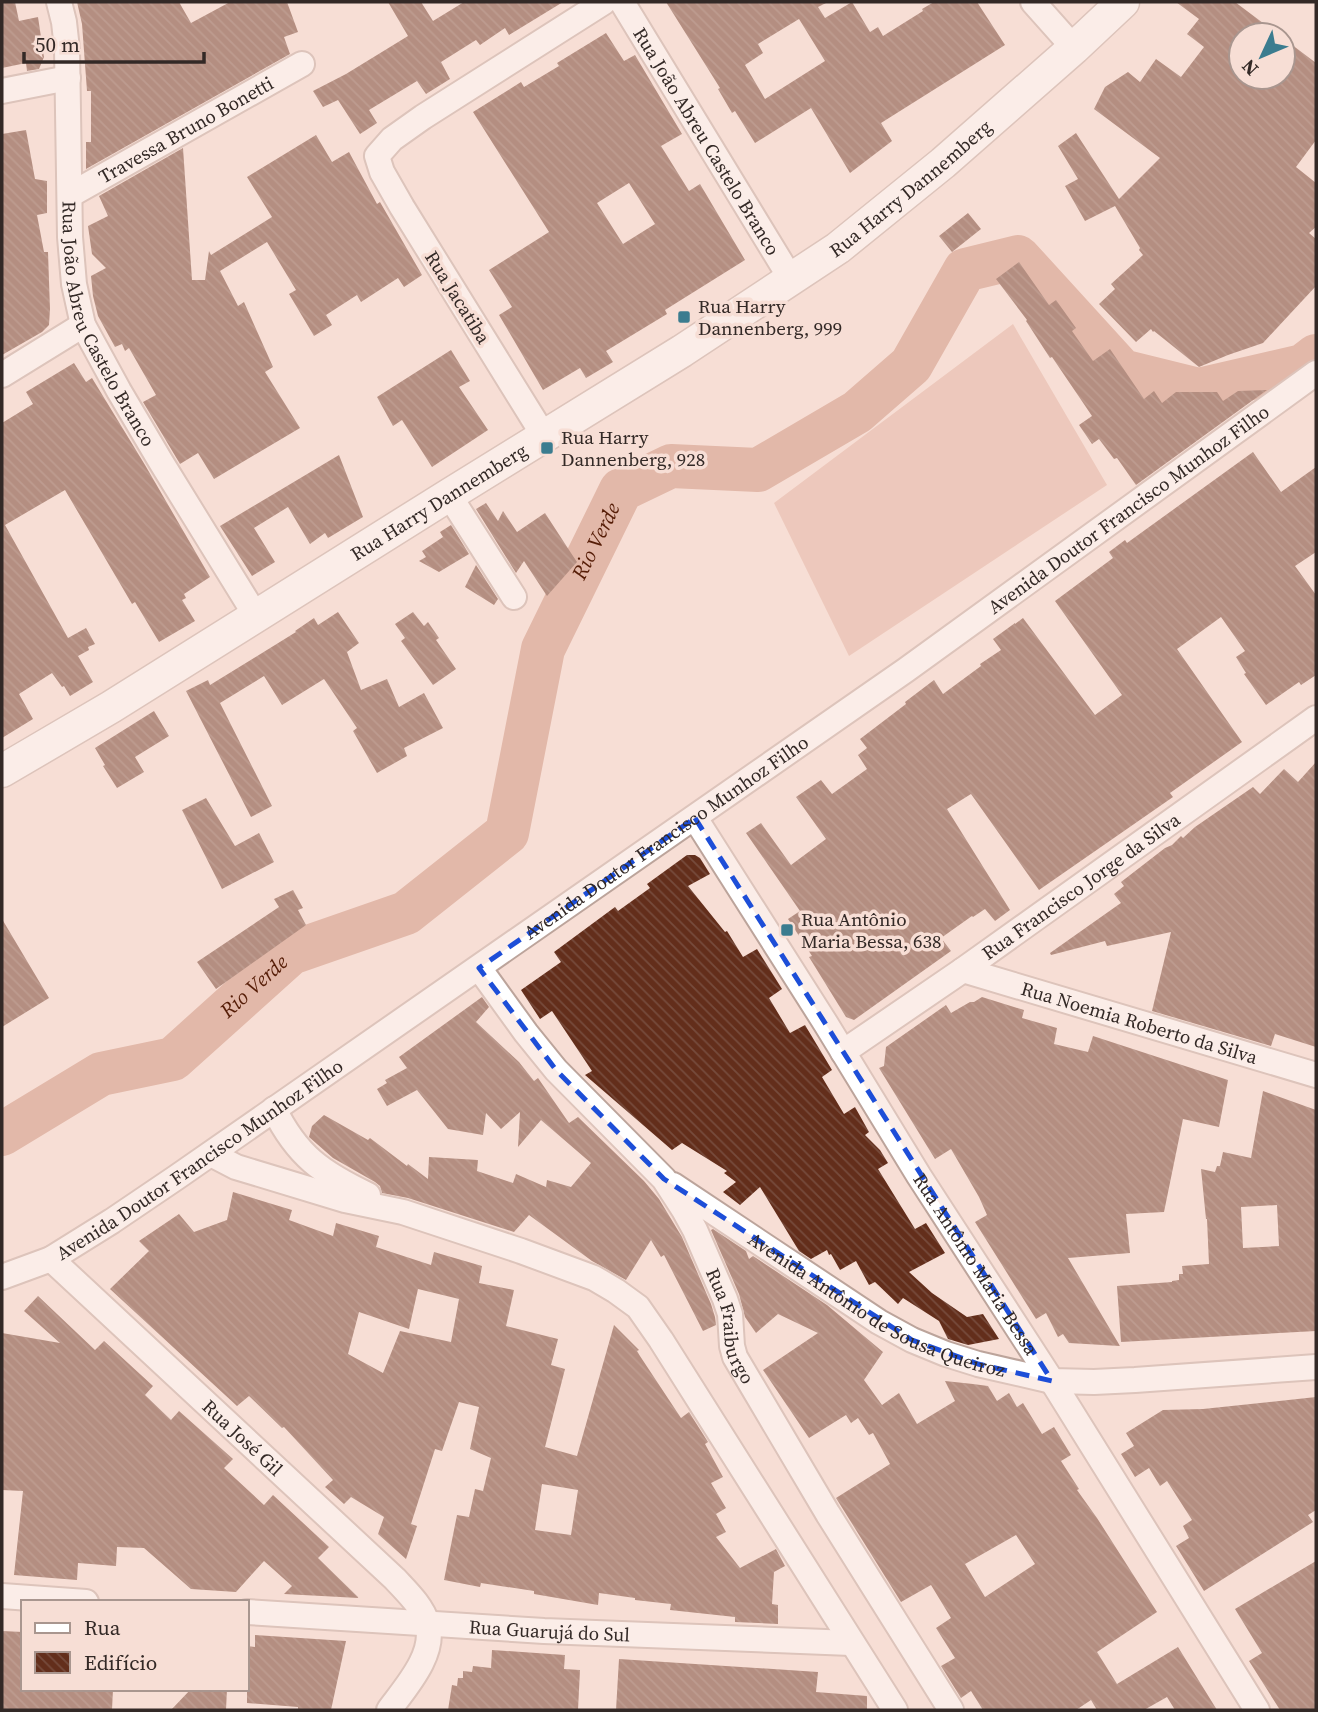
<svg xmlns="http://www.w3.org/2000/svg" width="1318" height="1712" font-family="'Source Serif 4',serif">
<style>
.grass{fill:#dfae9d}
.lines{fill:none;stroke-linecap:round;stroke-linejoin:round}
.river{stroke:#c78a74;stroke-width:44}
.building{fill:url(#building-back-hatch);fill-rule:evenodd}
.minor-casing{stroke:#bca49b;stroke-width:28}
.major-casing{stroke:#bca49b;stroke-width:35}
.minor{stroke:#fff;stroke-width:24}
.major{stroke:#fff;stroke-width:32}
.marked{fill:none;stroke:#1d4ed8;stroke-width:5;stroke-dasharray:14 9;stroke-linejoin:round}
.poi-dot{fill:#3b7c8f;stroke:#f7ded5;stroke-width:2.5}
.labels{text-anchor:middle;stroke-width:7;stroke-linejoin:round;paint-order:stroke}
.street-label{font-size:19px;fill:#332926;stroke:#f7ded5}
.poi-label{font-size:19px;fill:#332926;stroke:#f7ded5;text-anchor:start}
.water-label{font-size:21px;font-style:italic;fill:#561d07;stroke:#f7ded5}
</style>
<defs>
<pattern id="building-back-hatch" width="6" height="6" patternUnits="userSpaceOnUse" patternTransform="scale(1.75)"><rect width="6" height="6" fill="#632e1b"/><path d="M-1 5l2 2M0 0l6 6M5-1l2 2" fill="none" stroke="#764b3c"/></pattern>
</defs>
<rect width="100%" height="100%" fill="#f7ded5"/>
<path class="grass" d="M1013,324L1107,485L849,656L774,503Z"/>
<g class="lines">
<path class="river" id="s1" d="M2,1134L101,1074L173,1059L291,953L406,913L507,833L543,649L621,490L671,466L758,470L857,412L911,365L965,270L1018,257L1122,371L1199,390L1303,366L1316,356"/>
</g>
<path class="building" d="M2,2H15L19,21L38,17L44,57L39,69L27,71L26,63L2,68Z
M77,2H179L191,23L230,2H287L298,32L284,37L290,54L86,169V142H91V91H87L82,24Z
M388,2H421L433,21L464,2H563L509,35L505,28L480,45L476,40L441,62L450,79L426,94L417,81L369,110L377,123L360,134L338,100L323,107L313,91L346,74L408,36Z
M666,2H828L818,7L825,18L852,2L870,32L878,27L883,36L923,11L922,9L934,2H977L1005,45L881,123L892,141L850,173L811,108L755,143L735,111L732,113L718,89L720,88ZM799,19L825,61L765,99L745,65L763,53L758,44Z
M1176,2H1235L1279,35H1241V77H1283V38L1316,63V140L1296,167L1316,183V227L1309,233L1316,239V286L1263,343L1228,355L1199,367L1154,331L1153,332L1151,329L1136,342L1099,304L1115,289L1111,284L1143,255L1139,250L1140,248L1115,206L1085,221L1065,186L1078,179L1058,146L1076,133L1119,199L1160,158L1094,109L1105,87L1128,72L1140,82L1156,59L1181,77L1204,47L1187,34L1199,19Z
M606,33L624,61L635,55L682,134L661,146L689,191L700,184L745,260L665,310L667,314L606,351L613,362L586,378L580,368L543,390L499,315L512,307L489,270L549,232L473,112L521,82L524,87L559,66L557,63ZM629,183L655,224L623,244L597,203Z
M26,130L35,179L47,181V213L37,215L44,252H48L50,309L49,325L42,332L2,355V134Z
M316,135L332,162L349,152L377,204L380,202L422,275L404,287L398,278L361,302L357,295L326,315L332,325L314,336L289,294L296,290L267,242L220,271L238,306L244,302L273,367L265,372L300,428L214,479L198,453L180,464L143,402L156,395L129,348L125,351L122,344L115,347L98,316L93,296L91,276L106,268L92,254L88,226L108,216L99,196L183,148L192,280H205L209,251L211,255L272,217L247,177Z
M968,213L981,229L952,252L939,236Z
M1019,262L1049,305L1056,300L1076,328L1072,331L1093,361L1110,349L1144,399L1154,391L1162,403L1176,392H1217L1223,401L1238,391L1267,390L1136,485L1117,458L1114,459L1099,439L1092,444L1079,425L1092,416L1052,357L1050,358L1026,321L1027,320L996,279Z
M451,350L470,381L459,387L488,430L432,467L402,420L393,426L377,397Z
M74,363L86,382L92,378L145,465L210,577L184,594L186,598L182,600L195,621L159,642L135,602L132,604L65,490L5,525L68,638L86,628L95,644L88,647L89,650L78,656L93,682L70,696L64,686L62,687L52,673L19,694L33,719L2,738V423L33,404L26,392Z
M1253,452L1281,492L1316,467V552L1295,566L1316,595V675L1301,685L1299,682L1266,705L1244,674L1246,673L1236,657L1245,651L1221,617L1177,649L1242,742L1170,793L1173,797L1039,890L971,794L947,809L1010,910L995,921L985,909L973,917L972,916L941,938L951,951L854,1020L846,1017L809,957L812,956L788,919L800,911L746,833L761,823L791,865L826,839L796,797L821,780L832,794L867,769L858,755L867,748L860,739L906,704L905,702L934,680L943,694L981,666L980,664L1001,650L993,639L1015,623V624L1023,618L1095,715L1122,695L1055,601L1113,558L1109,552L1125,540L1127,543Z
M339,455L363,517L328,538L325,533L310,544L288,507L254,528L275,562L252,576L220,526Z
M486,503L498,521L503,511L517,532L545,513L571,553L577,562L547,596L524,561L516,573L476,509Z
M451,525L469,554L439,572L419,561L426,557L422,551L443,537L440,532Z
M476,565L498,599L494,605L465,587Z
M338,612L359,643L347,652L361,690L387,679L399,707L424,693L443,728L404,748L407,756L377,773L353,731L357,728L324,679L282,705L264,676L220,703L272,806L251,817L186,691L208,680L210,685L296,632L295,631L314,618L318,625Z
M413,612L424,626L428,622L439,638L436,640L456,669L433,685L401,641L405,638L395,624Z
M154,711L169,736L135,757L144,772L117,788L103,766L105,765L95,748Z
M1316,762V1047L1275,1034L1271,1046L1152,1011L1171,932L1107,946L1105,941L1051,955L1050,953L1118,905L1121,903L1114,894L1124,886L1121,882L1165,848L1172,845L1181,836L1183,838L1195,827L1253,787L1260,794L1284,769L1298,782Z
M206,798L235,846L259,833L274,862L222,889L182,810Z
M687,855H695L700,858L710,874L688,886L725,932L727,931L743,957L757,949L782,989L769,998L790,1033L805,1025L832,1070L822,1077L844,1114L855,1107L869,1132L865,1135L880,1150L888,1163L878,1169L915,1229L926,1223L945,1253L909,1272L932,1293L967,1317L983,1314L999,1339L968,1345L948,1339L939,1321L903,1298L898,1304L875,1282L869,1285L856,1261L840,1270L831,1254L829,1255L827,1250L811,1259L799,1251L760,1187L740,1205L723,1192L736,1182L724,1173L727,1171L682,1143L672,1150L585,1075L592,1071L552,1011L540,1019L521,990L561,962L554,952L615,907L618,911L650,888L647,884Z
M293,890L303,908L298,910L306,925L216,989L197,962L279,907L274,899Z
M2,919L49,998L2,1027Z
M482,997L489,1007L476,1022L519,1062L534,1081L538,1078L569,1123L578,1117L644,1181L659,1199L682,1237L711,1304L715,1317L716,1325L703,1331L664,1255L661,1257L651,1240L626,1280L592,1261L529,1215L514,1232L408,1198L382,1193L380,1186L375,1182L333,1158L309,1137L312,1126L324,1115L368,1140L370,1138L407,1166L408,1164L428,1179L429,1157L478,1160L477,1171L513,1183L516,1174L546,1187L547,1180L571,1187L591,1163L541,1120L518,1147L520,1112L501,1129L486,1113L483,1135L448,1129L417,1090L387,1106L377,1089L387,1083L385,1080L407,1068L399,1057Z
M982,997L1024,1010L1022,1018L1057,1028L1054,1044L1088,1052L1093,1036L1228,1080L1219,1127L1183,1119L1164,1212L1126,1214L1130,1253L1068,1258L1120,1346L1069,1343L1063,1334L1058,1337L1046,1313L1036,1319L975,1222L987,1215L979,1197L951,1149L935,1159L879,1068L884,1066L886,1047L946,1005L951,1013L970,1002H974Z
M1263,1091L1316,1110V1331L1121,1342L1117,1286L1172,1282V1281L1179,1280V1274H1183L1182,1266L1209,1264L1207,1219H1206L1201,1169L1215,1172L1217,1166H1220L1223,1152L1251,1158ZM1277,1205L1279,1246L1243,1248L1241,1207Z
M233,1192L292,1210L289,1220L333,1236L336,1223L379,1236L376,1247L431,1265L434,1252L482,1266L479,1283L514,1290L506,1326L558,1339L551,1365L565,1369L545,1447L577,1456L614,1325L639,1350L637,1351L640,1356L681,1418L689,1412L708,1442L705,1444L723,1477L711,1483L726,1508L716,1514L726,1532L716,1537L740,1568L776,1549L777,1551L785,1566L774,1572L772,1604L778,1605V1624L735,1622V1617L670,1610L671,1604L635,1600V1598L599,1593L598,1605L534,1594V1591L481,1583L480,1587L444,1580L457,1515L469,1517L475,1489L483,1491L491,1458L470,1449L479,1407L459,1402L442,1451L435,1449L411,1524L417,1526L406,1559L378,1534L384,1517L351,1497L344,1504L325,1487L333,1480L284,1427L282,1428L249,1396L237,1406L110,1289L149,1251L139,1241L179,1214L194,1232L227,1220ZM418,1289L459,1299L451,1342L400,1331L383,1373L348,1354L359,1312L409,1329ZM542,1484L578,1490L571,1535L535,1530Z
M713,1229L746,1251L749,1259L753,1256L827,1305L883,1352L864,1380L882,1405L899,1393L917,1424L955,1401L945,1381L973,1384L988,1386L997,1401L1009,1393L1017,1407L1023,1403L1042,1434L1054,1427L1071,1455L1061,1461L1079,1489L1077,1490L1097,1518L1157,1612L1097,1652L1117,1684L1178,1647L1217,1710H1175L1167,1697L1144,1710H1097L1091,1700L1076,1710H983L971,1691L961,1698L941,1666L955,1658L936,1628L951,1618L931,1585L901,1602L836,1498L890,1464L873,1433L869,1435L858,1418L851,1423L846,1415L809,1438L763,1370L818,1333L778,1314L756,1333L745,1317L739,1294L711,1230ZM1016,1535L1035,1564L985,1597L965,1564Z
M38,1296L95,1350L104,1341L153,1386L145,1395L171,1420L179,1411L233,1459L224,1468L264,1505L273,1495L329,1547L318,1558L359,1598L284,1594L292,1586L264,1561L236,1592L191,1589L144,1548L117,1547L116,1566L78,1563L77,1580L14,1575L23,1491L2,1490V1333L60,1343L24,1311Z
M1316,1397V1510L1308,1515L1313,1522L1204,1591L1176,1546L1189,1538L1183,1526L1192,1520L1167,1481L1160,1486L1149,1468L1135,1477L1121,1454L1134,1446L1126,1433L1163,1410L1203,1409Z
M1316,1561V1710H1280L1249,1661L1262,1653L1235,1609Z
M2,1631L23,1632V1689H113L112,1710H2Z
M255,1635L346,1641L331,1710H298V1707L247,1703V1646L255,1647Z
M492,1650L565,1655L564,1669L580,1670L578,1710H448L452,1685L457,1686L458,1678H463V1671L472,1672L473,1666L491,1668Z
M619,1659L818,1672L816,1692L867,1696V1710H616Z
M191,1689H227L226,1710H171Z"/>
<g class="lines">
<defs>
<g id="minor">
<path id="s2" d="M59,2L64,22L67,49L70,237L74,284L83,325L119,391L161,462L256,616"/>
<path id="s3" d="M622,2L791,279"/>
<path d="M1033,2L1074,48"/>
<path d="M2,91L68,78"/>
<path id="s4" d="M70,195L302,64"/>
<path d="M2,375L83,325"/>
<path d="M544,436L402,207L382,172L377,156L392,139L423,117L604,2"/>
<path d="M449,495L514,597"/>
<path id="s5" d="M695,818L826,1024L919,1176L1052,1381L1257,1710"/>
<path id="s6" d="M479,968L526,1033L556,1070L664,1179L684,1210L695,1230L725,1299L730,1314L732,1346L735,1357L828,1514L951,1710"/>
<path id="s7" d="M963,970L1316,1075"/>
<path id="s8" d="M843,1052L963,970L1316,718"/>
<path d="M274,1109C297,1156 322,1173 368,1195"/>
<path d="M211,1154L236,1167L345,1200L403,1212L521,1251L594,1278L616,1291L638,1307L661,1340L895,1710"/>
<path id="s9" d="M673,1185L879,1322L912,1340L946,1354L978,1364L1052,1381L1094,1382L1135,1380L1316,1367"/>
<path id="s10" d="M51,1259L395,1579C407,1592 422,1606 427,1623C437,1653 405,1688 389,1710"/>
<path id="s11" d="M2,1277L51,1259L112,1221L177,1177L906,670L1316,373"/>
<path d="M2,1596L86,1602"/>
<path id="s12" d="M247,1612L544,1631L851,1643"/>
</g>
<g id="major">
<path id="s13" d="M2,771L111,707L449,495L682,351L838,248L943,163L1074,48L1123,2"/>
</g>
</defs>
<use href="#minor" class="minor-casing"/>
<use href="#major" class="major-casing"/>
<use href="#minor" class="minor"/>
<use href="#major" class="major"/>
</g>
<path d="M0 0H1318V1712H0ZM695,818L1052,1381L978,1364L912,1340L664,1179L556,1070L479,968Z" fill="#f7ded5" fill-opacity=".55" fill-rule="evenodd"/>
<path class="marked" d="M695,818L1052,1381L978,1364L912,1340L664,1179L556,1070L479,968Z"/>
<g class="poi-dot">
<rect x="677" y="310" width="14" height="14" rx="3.5"/>
<rect x="540" y="441" width="14" height="14" rx="3.5"/>
<rect x="780" y="923" width="14" height="14" rx="3.5"/>
</g>
<g class="labels">
<g class="street-label">
<text dy="7" stroke="none"><textPath href="#s4" startOffset="133">Travessa Bruno Bonetti</textPath></text>
<text dy="7" stroke="none"><textPath href="#s3" startOffset="163">Rua João Abreu Castelo Branco</textPath></text>
<text dy="7" stroke="none"><textPath href="#s13" startOffset="1080">Rua Harry Dannemberg</textPath></text>
<text transform="translate(458 297) rotate(58)" y="7">Rua Jacatiba</text>
<text dy="7" stroke="none"><textPath href="#s2" startOffset="331">Rua João Abreu Castelo Branco</textPath></text>
<text dy="7" stroke="none"><textPath href="#s13" startOffset="513">Rua Harry Dannemberg</textPath></text>
<text dy="7" stroke="none"><textPath href="#s11" startOffset="1365">Avenida Doutor Francisco Munhoz Filho</textPath></text>
<text dy="7" stroke="none"><textPath href="#s11" startOffset="798">Avenida Doutor Francisco Munhoz Filho</textPath></text>
<text dy="7" stroke="none"><textPath href="#s8" startOffset="290">Rua Francisco Jorge da Silva</textPath></text>
<text dy="7" stroke="none"><textPath href="#s7" startOffset="184">Rua Noemia Roberto da Silva</textPath></text>
<text dy="7" stroke="none"><textPath href="#s11" startOffset="231">Avenida Doutor Francisco Munhoz Filho</textPath></text>
<text dy="7" stroke="none"><textPath href="#s5" startOffset="527">Rua Antônio Maria Bessa</textPath></text>
<text dy="7" stroke="none"><textPath href="#s9" startOffset="238">Avenida Antônio de Sousa Queiroz</textPath></text>
<text dy="7" stroke="none"><textPath href="#s6" startOffset="444">Rua Fraiburgo</textPath></text>
<text dy="7" stroke="none"><textPath href="#s10" startOffset="262">Rua José Gil</textPath></text>
<text dy="7" stroke="none"><textPath href="#s12" startOffset="303">Rua Guarujá do Sul</textPath></text>
</g>
<g class="poi-label">
<text x="698" y="313">Rua Harry<tspan x="698" dy="22">Dannenberg, 999</tspan></text>
<text x="561" y="444">Rua Harry<tspan x="561" dy="22">Dannenberg, 928</tspan></text>
<text x="801" y="926">Rua Antônio<tspan x="801" dy="22">Maria Bessa, 638</tspan></text>
</g>
<g class="water-label">
<text dy="7" stroke="none"><textPath href="#s1" startOffset="906">Rio Verde</textPath></text>
<text dy="7" stroke="none"><textPath href="#s1" startOffset="298">Rio Verde</textPath></text>
</g>
</g>
<rect width="1318" height="1712" fill="none" stroke="#332926" stroke-width="7"/>
<rect x="21" y="1600" width="228" height="91" fill="#f7ded5" stroke="#a9968f" stroke-width="2"/>
<rect x="35" y="1623" width="35" height="10" fill="#ffffff" stroke="#a9968f" stroke-width="2"/>
<text x="84" y="1635" font-size="21" fill="#332926">Rua</text>
<rect x="35" y="1652" width="35" height="21" fill="url(#building-back-hatch)" stroke="#a9968f" stroke-width="2"/>
<text x="84" y="1670" font-size="21" fill="#332926">Edifício</text>
<g transform="translate(1262 56) rotate(226)"><circle r="33" fill="#f7ded5" stroke="#a9968f" stroke-width="2"/>
<path d="M0-5L12 26L0 18L-12 26Z" fill="#3b7c8f"/>
<text y="-10" font-size="19" font-weight="bold" text-anchor="middle" fill="#332926">N</text>
</g>
<path d="M24 52v10h180v-10" fill="none" stroke="#332926" stroke-width="3.5"/>
<text x="35" y="52" font-size="21" fill="#332926" stroke="#f7ded5" stroke-width="5" paint-order="stroke">50 m</text>
</svg>
